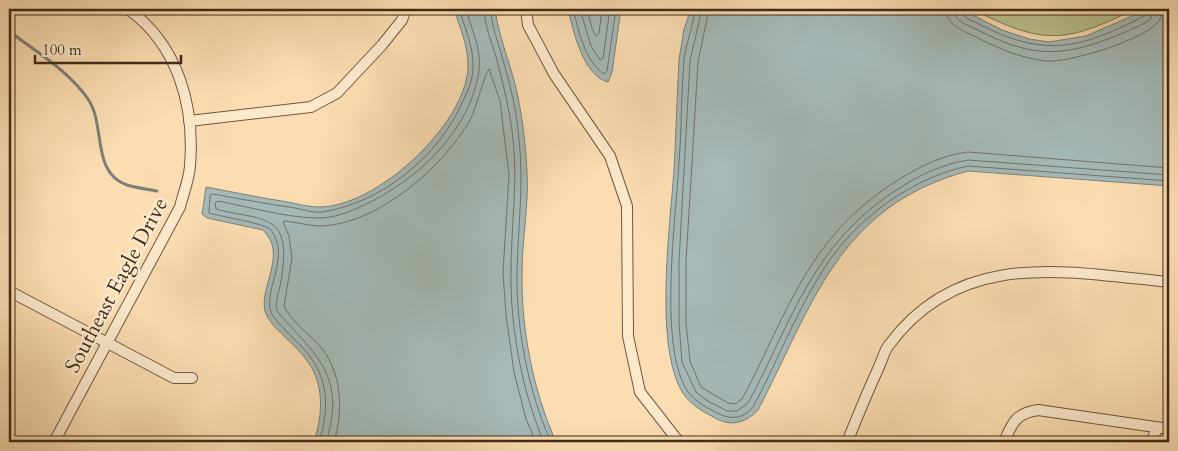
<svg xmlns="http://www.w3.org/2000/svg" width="1178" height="451" font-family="Cardo,serif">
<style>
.green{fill:#b9c290;stroke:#7c7755}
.water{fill:#a4b9b8;stroke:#7c8179}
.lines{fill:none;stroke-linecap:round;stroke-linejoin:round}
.shore{stroke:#727269;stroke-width:1}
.stream{stroke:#7c8179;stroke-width:3}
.street-casing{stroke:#6e5840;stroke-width:12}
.street{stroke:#fce9cc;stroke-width:10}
.labels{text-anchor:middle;stroke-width:5;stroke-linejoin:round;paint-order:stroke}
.street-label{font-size:21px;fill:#3f2c1a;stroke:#fce9cc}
</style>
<rect width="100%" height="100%" fill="#fbddb1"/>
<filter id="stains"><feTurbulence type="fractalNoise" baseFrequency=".004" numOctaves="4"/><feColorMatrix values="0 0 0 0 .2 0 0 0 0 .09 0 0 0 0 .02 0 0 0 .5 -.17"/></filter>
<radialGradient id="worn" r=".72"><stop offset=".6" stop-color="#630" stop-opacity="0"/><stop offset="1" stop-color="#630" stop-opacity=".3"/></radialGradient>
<path class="green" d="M972,9H1135C1064,44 1043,45 972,9Z"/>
<path class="water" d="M454,9H495C499,39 512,67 518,97C523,122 526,148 527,173C529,205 522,239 522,272C521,329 533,390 556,442H314C323,413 325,383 305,358C299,350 291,343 284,336C277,329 268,321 265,311C259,287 288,254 263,230L207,218L202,214L206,187C233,192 261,198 288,202C298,204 309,207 318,207C376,208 465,125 468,68C469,48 460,28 454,9Z
M568,9H621L612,72L608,82C583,76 573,30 568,9Z
M691,9H961L1002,30L1029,39L1049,42L1086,36L1148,9H1169V186L968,171C838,206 813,305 758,410C747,422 732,427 717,419C702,411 688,404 680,388C655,339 670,226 674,170C676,133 677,96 679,60L684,29Z"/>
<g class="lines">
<path class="shore" d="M484,9C485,26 491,41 496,57C503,83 510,111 513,139C518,183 511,227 511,271C510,326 522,393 544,442
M491,9C491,26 498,41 502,57C510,84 517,111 519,139C524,183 518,227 517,272C516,328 528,391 551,442
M573,9C579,31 584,60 604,74L607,71L616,9
M580,9L591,46L600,60L603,58L610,9
M587,9L592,28L596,36L599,33L602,9
M695,9C694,24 686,43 684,60C681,94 682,128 679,162C676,218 659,339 685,387C692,400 704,406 717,413C731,420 743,419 753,407C778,361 796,311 825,267C856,219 911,178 968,166L1169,181
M702,9L690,61L679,262V323L682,362L696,392L706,400L727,411H737L748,403C793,319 812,244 898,189C919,175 943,164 968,160L1169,175
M709,9L698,62L686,262V323L690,361L701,387L728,403L735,404L742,399C788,313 807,238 895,182C916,168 942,155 968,152L1169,168
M946,9C947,25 961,30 974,36C997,48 1020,58 1046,61C1069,63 1143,40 1157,23C1161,19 1162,14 1162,9
M954,9C954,22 968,25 978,30C1024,54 1055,59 1105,40C1121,34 1136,28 1150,20L1155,9
M960,9C961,18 976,22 983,26C1048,59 1084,47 1146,15L1148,9
M319,442C329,412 329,381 309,355C303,347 295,340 288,333C282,326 272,318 270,309C266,286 290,255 271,230C265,223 222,217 209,213L210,195L213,194C240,199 268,204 295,208C304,210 314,213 322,212C382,203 439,156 463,101C468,91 473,79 473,68C474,48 465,28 459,9
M326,442C346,379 319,357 279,314L276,308C276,297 281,286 282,274C291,212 262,221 216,209L215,203L218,201C250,207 287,218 319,218C333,218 350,212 362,206C415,182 470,132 479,71C482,50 471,28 466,9
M334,442C344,410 342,370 318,344C307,332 291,321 284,306L292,258L289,236L283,222L285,221C296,222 309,226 320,226C377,225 445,166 471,118C476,108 485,73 489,69L500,101L509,175L503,273L506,315L514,372L526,419L536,442"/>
<path class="stream" d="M9,31C36,52 68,70 88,99C106,125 91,173 127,185C136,188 147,189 157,191"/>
<defs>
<path id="street" d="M526,9L528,25L554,74L610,156L627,206L628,336L640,392L679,442
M189,121L311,107L337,93L382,45L402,20L406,9
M9,291L174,378H192
M54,442L180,207C183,194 189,180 190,166C195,106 178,45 128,9
M847,442C857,418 867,393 878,369C882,361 884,351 889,345C960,248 1067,272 1169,282
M1004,442C1012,423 1016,413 1038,410L1169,429
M1151,442L1157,428"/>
</defs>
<use href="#street" class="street-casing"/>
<use href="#street" class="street"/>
</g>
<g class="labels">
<g class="street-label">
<text transform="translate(116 285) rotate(-62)" y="7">Southeast Eagle Drive</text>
</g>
</g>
<rect width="1178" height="451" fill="none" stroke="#fbddb1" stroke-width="30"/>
<rect x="10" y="10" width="1158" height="431" fill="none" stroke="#3f2c1a" stroke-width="2.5"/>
<rect x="15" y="15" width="1148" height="421" fill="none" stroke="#3f2c1a"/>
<path d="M35 55v8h146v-8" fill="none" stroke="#3f2c1a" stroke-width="2.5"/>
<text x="42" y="55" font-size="15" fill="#3f2c1a" stroke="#fce9cc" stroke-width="4" paint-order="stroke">100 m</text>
<rect width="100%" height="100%" filter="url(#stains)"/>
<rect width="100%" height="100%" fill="url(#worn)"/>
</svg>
